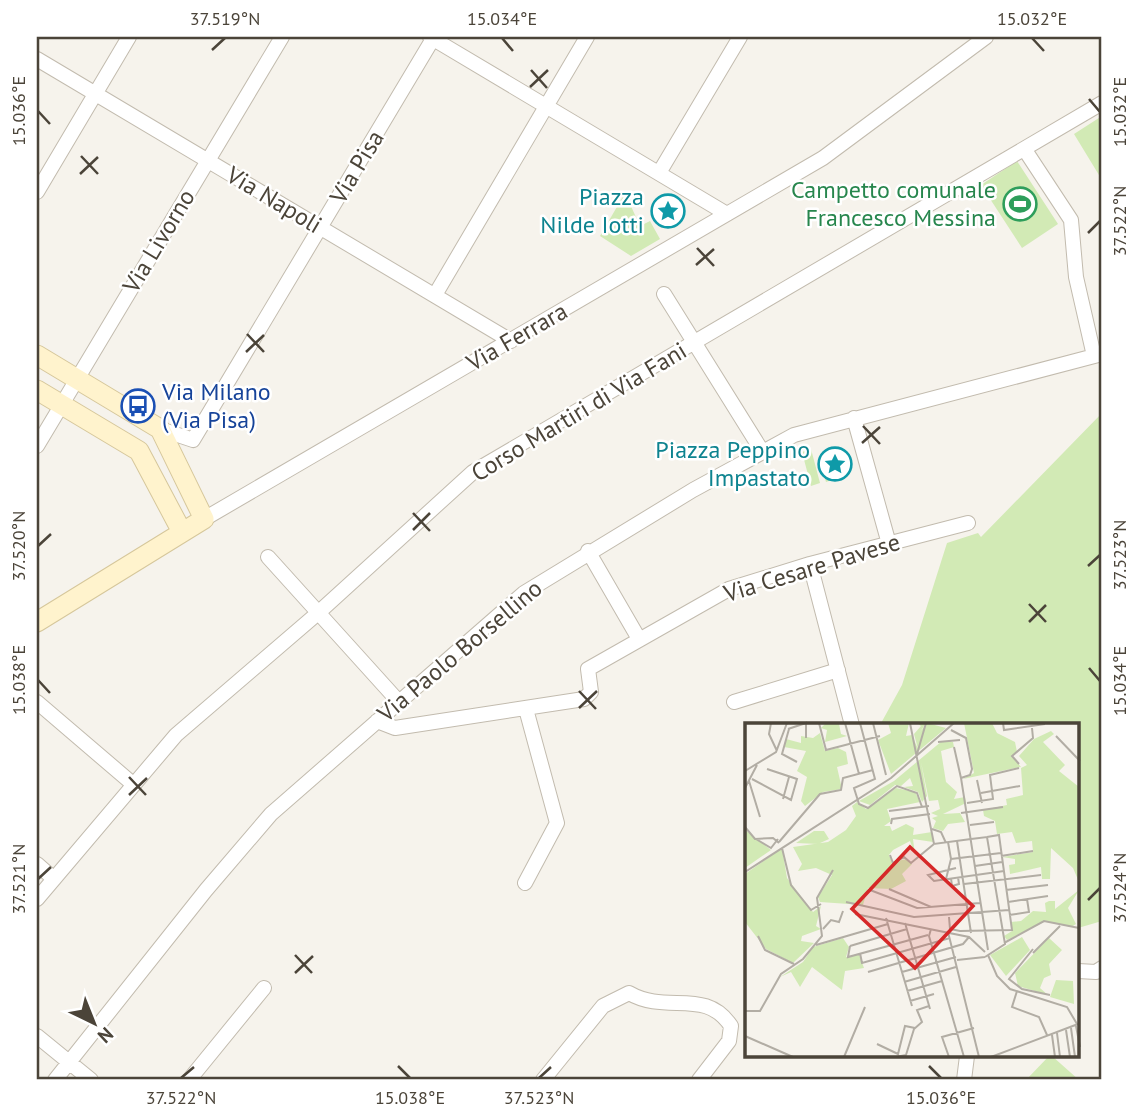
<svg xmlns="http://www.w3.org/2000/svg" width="1139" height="1117" font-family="'PT Sans',sans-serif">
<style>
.green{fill:#d2eab5}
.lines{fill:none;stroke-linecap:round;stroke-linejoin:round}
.street-casing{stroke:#c2bbae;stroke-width:16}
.secondary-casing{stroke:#d6c79b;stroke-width:21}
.street{stroke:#fff;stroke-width:14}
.secondary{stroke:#fff3cd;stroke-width:19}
.ticks{fill:none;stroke:#4b4439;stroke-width:2.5}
.labels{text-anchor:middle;stroke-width:5;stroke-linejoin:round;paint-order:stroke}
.street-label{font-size:24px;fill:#4b4439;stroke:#fff}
.leisure-label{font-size:24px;fill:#27864d;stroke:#fff;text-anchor:end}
.culture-label{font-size:24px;fill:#0d838f;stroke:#fff;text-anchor:end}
.transit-label{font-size:24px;fill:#164399;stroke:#fff;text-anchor:start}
.inset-road{fill:none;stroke:#b2ada4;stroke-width:2}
.view{fill:#d62828;fill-opacity:0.15;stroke:#d62828;stroke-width:3.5}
.inset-edge{fill:none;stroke:#4b4439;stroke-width:3.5}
.neatline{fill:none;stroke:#4b4439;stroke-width:2.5}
.ticks-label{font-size:18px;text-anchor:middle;fill:#4b4439}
</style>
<rect width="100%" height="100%" fill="#f6f3ec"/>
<path class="green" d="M1102,116V180L1074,134Z
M1017,161L1058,224L1022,248L981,185Z
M625,193L640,226L650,221L660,239L631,256L600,236Z
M1102,413V921L1078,928V725H880L902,685L947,543L978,533L981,537Z
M811,449L820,483L811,486L802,452Z
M842,455L847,475L826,482L820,461Z
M1049,1056H1052L1079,1080H1026Z"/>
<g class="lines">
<defs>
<path id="street" d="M430,37L727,214
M37,59L511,341
M1025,150L1071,220L1076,277L1094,356
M659,173L740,37
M37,192L129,37
M664,294L762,451
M435,295L587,37
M854,418L889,544
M160,429L193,440L434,37
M37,446L282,37
M204,519L823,158L986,37
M588,551L639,639
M268,557L399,702
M810,564L852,725
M37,702L134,785
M734,702L838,670
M377,721L395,728L584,699L591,692L588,669L729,589L810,564L968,523
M37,864L54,879
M525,883L557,823L526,709
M37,899L176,735L318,613L473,472L1102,103
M1078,971L1096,972L1102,968
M37,1036L91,1080
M55,1080L206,890L271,814L524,593L693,490L794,435L1102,354
M189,1080L264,988
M543,1080L603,1006L629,993C667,1015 705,987 731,1026L729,1041L699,1080
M964,1080L967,1056"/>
<path id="secondary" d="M37,355L160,429L204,519L37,622
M37,390L139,451L182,532"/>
</defs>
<use href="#street" class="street-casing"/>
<use href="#secondary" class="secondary-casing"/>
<use href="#street" class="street"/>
<use href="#secondary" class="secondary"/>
</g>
<path class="ticks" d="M502,38L513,51M1032,38L1044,51M212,50L225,38M531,70L547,88M530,87L548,70M1089,99L1100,112M38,111L50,124M81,156L98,174M80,174L98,157M1088,233L1100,221M697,248L714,266M696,265L714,249M247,334L264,352M246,352L264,335M863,426L880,444M862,443L880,427M413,513L430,531M413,530L430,513M38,546L51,534M1088,566L1100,555M1029,604L1046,622M1029,622L1046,605M1089,668L1100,681M38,680L50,693M579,691L596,709M579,708L597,691M129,777L146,795M129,795L147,778M38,879L51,867M1088,900L1100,888M295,955L312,973M295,973L313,956M398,1066L410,1078M929,1066L941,1078M181,1078L194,1067M539,1078L551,1067"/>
<defs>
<symbol id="stadium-ring" viewBox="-11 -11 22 22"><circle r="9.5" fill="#fff" stroke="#2e9e5b" stroke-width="1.5"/><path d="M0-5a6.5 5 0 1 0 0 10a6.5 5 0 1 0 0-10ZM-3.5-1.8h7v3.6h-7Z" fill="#2e9e5b"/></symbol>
<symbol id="sight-ring" viewBox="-11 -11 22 22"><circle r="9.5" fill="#fff" stroke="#0f9aa8" stroke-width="1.5"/><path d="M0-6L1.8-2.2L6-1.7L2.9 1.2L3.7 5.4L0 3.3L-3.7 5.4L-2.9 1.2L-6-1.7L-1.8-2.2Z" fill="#0f9aa8"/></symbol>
<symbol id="bus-ring" viewBox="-11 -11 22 22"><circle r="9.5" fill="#fff" stroke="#1a4fb4" stroke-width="1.5"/><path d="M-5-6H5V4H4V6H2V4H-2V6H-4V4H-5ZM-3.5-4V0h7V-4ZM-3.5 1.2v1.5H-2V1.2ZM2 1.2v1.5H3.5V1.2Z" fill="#1a4fb4"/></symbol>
</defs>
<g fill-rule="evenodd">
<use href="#stadium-ring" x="1001" y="185" width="38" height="38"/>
<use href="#sight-ring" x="649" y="192" width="38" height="38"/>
<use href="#bus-ring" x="119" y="387" width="38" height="38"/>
<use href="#sight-ring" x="816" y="445" width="38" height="38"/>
</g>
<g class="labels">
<g class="street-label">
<text transform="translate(357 167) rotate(-59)" y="8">Via Pisa</text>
<text transform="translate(274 200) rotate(31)" y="8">Via Napoli</text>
<text transform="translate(159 241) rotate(-59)" y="8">Via Livorno</text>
<text transform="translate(517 337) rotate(-30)" y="8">Via Ferrara</text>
<text transform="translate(579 412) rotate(-31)" y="8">Corso Martiri di Via Fani</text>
<text transform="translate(812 568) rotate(-17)" y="8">Via Cesare Pavese</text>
<text transform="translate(460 651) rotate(-40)" y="8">Via Paolo Borsellino</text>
</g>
<g class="leisure-label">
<text x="996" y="198">Campetto comunale<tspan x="996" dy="28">Francesco Messina</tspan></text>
</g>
<g class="culture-label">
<text x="644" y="205">Piazza<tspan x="644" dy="28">Nilde Iotti</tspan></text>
<text x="810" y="458">Piazza Peppino<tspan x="810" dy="28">Impastato</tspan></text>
</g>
<g class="transit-label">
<text x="162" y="400">Via Milano<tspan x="162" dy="28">(Via Pisa)</tspan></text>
</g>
</g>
<g transform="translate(745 723)">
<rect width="334" height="334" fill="#f6f3ec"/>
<path d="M81,0L94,1L96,11L102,13L80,19L82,7L76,5ZM143,0H164L161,13L167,12L173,26L169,11L176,3L172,0H181L175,9L182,0L201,5L146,51L133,17L146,10ZM219,0H247L252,10L270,19L272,29L267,33L276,44L218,56L229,50ZM306,8L309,11L298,19L320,42L314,48L334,64V159L328,145L306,125L305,156H297L296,144L265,151L264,142L270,141V136L257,134L288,129L287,118L271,120L267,109L252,111L250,98L239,93L238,87L262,82L261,76L278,72L276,45L282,42L274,33L289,16ZM75,10L80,28L93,25L101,29L103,41L92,44L97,66L78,69L60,83L56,78L62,54L52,48L61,28L39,24L41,16L56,20V13L68,15ZM197,18L208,19L209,24L196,28L201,59L212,69L209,76L220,74L221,80L198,91L215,90L220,99L203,101L198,108L188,105L191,98L187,95L193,93L186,90L195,86L193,77L184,78L176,39L182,73L177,79L173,69L159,64L168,63L165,55L156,63L145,61L150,62L125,82L114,78L149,58ZM151,65L170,69L175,79L142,86L146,98L139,103H145L147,108L161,101L169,105L168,112L187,109L188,119L168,116L170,132L165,118L148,127L144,132L147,139L162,136L167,141L157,151L161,158L146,166L123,165L118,182L75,179L73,174L87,152L71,145L53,148L57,141L48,124L83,119L101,107L111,93L107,83L112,79L121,86ZM0,107L26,127L0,145ZM69,108H79L84,116L73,121L51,120ZM37,125L42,155L68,189L76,183L71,203L76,206L57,213L56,218L69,220L48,240L21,226L0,199V151ZM334,167L323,185L331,201L326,204L301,198L262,217L259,213L267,208L266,199L276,198L288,188L301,189L300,180L304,178H310V186ZM277,214L285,227L261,253L245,232ZM98,215L104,224L101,234L114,231L119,245L100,248L97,267L67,244L55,264L46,249L35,254L58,239L68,224ZM304,215L317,227L304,241L306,252L299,255L295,265L303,272L273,263L270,250ZM311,257L328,258L329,281L305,274Z" fill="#d2eab5"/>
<path class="inset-road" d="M26,0L24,11L32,28M74,0L81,27L135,13M100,0L114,51M115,0L130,56L109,65L114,81L123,85L152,63L172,70L177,84M128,0L141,52M165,0L189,121L226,116M258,0L259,7L300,1M43,6L61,0V15M44,6L37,31L52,39M206,7L221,15L227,46L225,52L216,55L243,227M311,13L335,38M193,19L215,17M209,24L216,55M172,31L181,0M274,41L267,33L288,15L287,5M0,48L31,29L42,0M7,56L46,77L52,56L22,46M232,57L237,80M4,58L15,94M0,65L12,42M236,70L275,63M38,76L44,54M222,80L248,76L245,52L274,45M144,88L184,83M216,90L258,84M146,101L147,96L185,91M225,102L249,99M0,104L10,116L28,115L34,120M187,106L196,109L201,120M11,116L26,125L33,116M226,116L242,114L260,221L240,234M212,118L226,210M34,119L75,71L96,67L98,55L128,47M37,125L46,162L66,187L76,181M145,132L148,140L159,134L166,140L189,121M256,133L288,128M206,136L256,130M230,143L257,139M211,145L183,152L189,158L259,148M0,149L146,55L209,0M206,155L207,163L214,161L213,154M201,156L206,136L203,119M219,161L296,152M144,166L186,184M125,167L172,185L235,180M261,167L303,162M101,179L169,194L264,187M263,179L303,173M110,191L224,214L240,229M264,192L284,189L282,176M204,194L205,206L215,208L267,207L254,112L242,114M141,195L167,283M160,200L185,286M78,206L86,197L94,199L98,188M186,206L184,213L219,334M203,209L234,334M13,213L20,227L49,241M259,220L299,198L334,205M71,222L143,201M105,223L103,234L183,212M105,223L162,206M288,226L264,256L277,266L305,272M115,230L117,240L205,215M288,230L315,203M243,232L252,253L265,266L322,284L332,301M212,237L240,234M123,249L218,221L224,214M157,249L211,234M159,259L211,244M162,268L197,258M272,268L267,284L294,294L302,312M165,278L189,271M0,288H15L36,251L58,236L77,213L72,175L88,147M331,303L335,324M326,305L330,334M321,307L325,334M312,310L315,334M307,312L310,334M0,313L48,334M132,321L153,331L160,303L170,305M99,334L120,284M151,334L161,332L169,306L177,299L172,287L184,283M204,334L197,314L229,305M246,334L333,301"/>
<path class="view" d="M165,124L228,183L170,245L107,186Z"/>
<rect width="334" height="334" class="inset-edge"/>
</g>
<rect width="1139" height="1117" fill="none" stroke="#ffffff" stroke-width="77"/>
<g transform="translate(94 1023) rotate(137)" stroke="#ffffff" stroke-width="5" paint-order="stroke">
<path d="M0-5L12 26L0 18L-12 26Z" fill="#4b4439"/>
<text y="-10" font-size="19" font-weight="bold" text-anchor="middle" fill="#4b4439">N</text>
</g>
<rect x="38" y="38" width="1062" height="1040" class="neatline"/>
<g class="ticks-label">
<text x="225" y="25">37.519°N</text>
<text x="502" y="25">15.034°E</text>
<text x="1032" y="25">15.032°E</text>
<text transform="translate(19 111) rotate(-90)" y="6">15.036°E</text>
<text transform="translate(1120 112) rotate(-90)" y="6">15.032°E</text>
<text transform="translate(1120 221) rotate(-90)" y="6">37.522°N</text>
<text transform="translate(19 546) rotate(-90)" y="6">37.520°N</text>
<text transform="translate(1120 555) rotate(-90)" y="6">37.523°N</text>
<text transform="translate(19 680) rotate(-90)" y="6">15.038°E</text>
<text transform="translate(1120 681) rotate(-90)" y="6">15.034°E</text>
<text transform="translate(19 879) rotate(-90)" y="6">37.521°N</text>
<text transform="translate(1120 888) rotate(-90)" y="6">37.524°N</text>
<text x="181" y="1104">37.522°N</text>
<text x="410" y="1104">15.038°E</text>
<text x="539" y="1104">37.523°N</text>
<text x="941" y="1104">15.036°E</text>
</g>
</svg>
